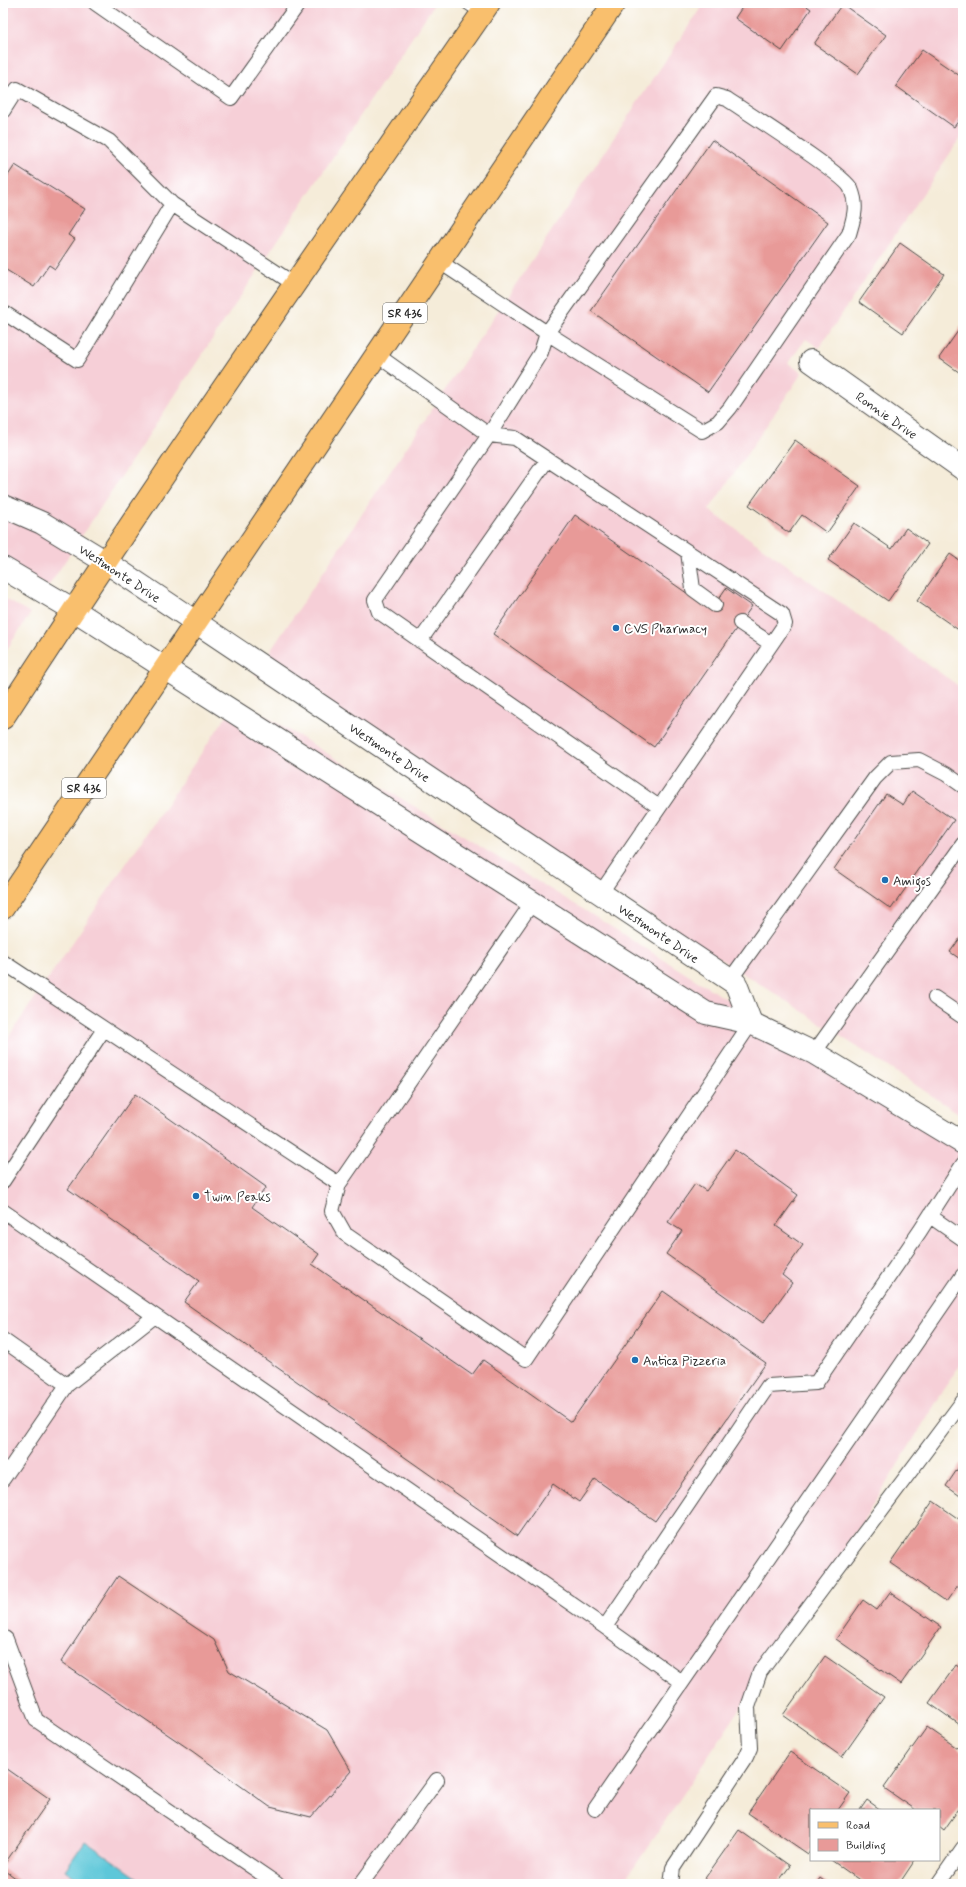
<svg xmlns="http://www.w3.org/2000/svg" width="966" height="1887" font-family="Mynerve,sans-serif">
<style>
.built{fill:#f6cfd7}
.water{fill:#5dc7d9;stroke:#447982}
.building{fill:#e89a98}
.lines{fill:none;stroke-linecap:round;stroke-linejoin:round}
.service-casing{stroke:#494845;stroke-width:16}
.minor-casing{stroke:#494845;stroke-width:24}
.tertiary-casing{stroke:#494845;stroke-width:24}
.primary-casing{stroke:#494845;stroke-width:24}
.service{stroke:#fff;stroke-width:14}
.minor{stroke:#fff;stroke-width:22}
.tertiary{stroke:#fff;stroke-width:22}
.primary{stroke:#f9bf6d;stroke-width:22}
.poi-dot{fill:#1f6fb2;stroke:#fff;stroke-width:1.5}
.labels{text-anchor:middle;stroke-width:4;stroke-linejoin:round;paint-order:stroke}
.shield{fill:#fff;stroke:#6b6b6b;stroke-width:1}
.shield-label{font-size:12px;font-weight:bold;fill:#2b2b2b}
.street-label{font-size:13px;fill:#2b2b2b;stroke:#fff}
.poi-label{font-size:13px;fill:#2b2b2b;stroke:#fff;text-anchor:start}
</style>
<rect width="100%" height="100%" fill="#fff"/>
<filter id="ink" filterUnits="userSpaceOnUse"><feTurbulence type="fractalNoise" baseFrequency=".025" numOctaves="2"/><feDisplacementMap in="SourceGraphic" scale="8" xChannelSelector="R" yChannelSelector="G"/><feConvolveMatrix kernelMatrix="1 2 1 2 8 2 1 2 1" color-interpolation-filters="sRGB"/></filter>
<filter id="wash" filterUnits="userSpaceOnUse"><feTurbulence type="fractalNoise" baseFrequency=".012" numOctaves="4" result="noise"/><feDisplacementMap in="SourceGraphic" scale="16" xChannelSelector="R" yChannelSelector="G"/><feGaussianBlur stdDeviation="0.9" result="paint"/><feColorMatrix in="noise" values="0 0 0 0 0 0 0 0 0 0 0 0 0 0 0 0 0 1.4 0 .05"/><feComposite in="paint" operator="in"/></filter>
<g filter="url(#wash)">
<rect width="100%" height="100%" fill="#f5ecd9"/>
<path class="built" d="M3,3H435L48,587L3,563Z
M704,3H963V134L819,348L806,339L788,363L802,373L709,510L963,689V1116L771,991L602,885L255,674Z
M3,598L31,613L3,655Z
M238,699L586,911L755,1017L963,1152V1359L831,1573L623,1884H3V1045Z"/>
<path class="water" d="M85,1841L145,1883L144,1884H84L65,1870Z"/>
<g id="blocks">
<path class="building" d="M745,3H802L811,9L782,51L735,18Z
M842,4L886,35L858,74L814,44Z
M922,50L963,78V114L954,127L896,86Z
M712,140L828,222L708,392L591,311Z
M15,165L85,209L68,235L75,239L55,269L49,265L34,287L3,268V183Z
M900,243L944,274L903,333L859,302Z
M963,324V375L939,358Z
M795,440L860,486L827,533L802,515L789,533L749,505Z
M575,515L711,610L726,588L752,606L654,747L493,634Z
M854,523L892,549L906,528L928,544L888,601L828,560Z
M950,554L963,563V633L917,601Z
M912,791L954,820L891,909L834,869L886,794L903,805Z
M963,934V961L950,952Z
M135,1094L266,1187L252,1207L319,1254L312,1264L472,1375L483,1360L571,1422L663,1291L766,1363L655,1521L595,1479L579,1502L553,1484L517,1536L184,1302L199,1281L68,1189Z
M735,1150L798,1195L776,1226L803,1245L782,1275L792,1283L763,1323L666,1254L682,1231L668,1222L695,1184L706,1191Z
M963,1461V1498L946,1486Z
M933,1501L963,1522V1578L946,1602L890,1563Z
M118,1576L214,1640L229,1671L327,1730L351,1771L311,1817L270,1807L192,1751L61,1662Z
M890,1592L941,1627L901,1684L836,1639L863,1600L877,1610Z
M825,1656L884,1697L842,1757L783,1715Z
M956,1665L963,1670V1727L929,1703Z
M927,1727L963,1752V1803L944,1830L939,1826V1810H916L884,1788Z
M790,1752L850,1793L838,1810H811V1850L808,1854L748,1813Z
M3,1766L50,1799L3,1866Z
M867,1800L881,1810H860Z
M739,1830L790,1866L778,1882L781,1884H701Z
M831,1860H915L899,1884H865Z
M3,1869L24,1884H3Z
M820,1878L828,1884H816Z"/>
</g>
</g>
<g filter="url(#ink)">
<use href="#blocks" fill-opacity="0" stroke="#494845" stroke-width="1"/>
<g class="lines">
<defs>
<path id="service" d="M95,3L231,98L299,3
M469,3L483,12
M3,111L17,89L109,141L172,204L77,360L3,312
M172,204L294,284
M440,262L547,333L716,96L727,99C746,112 846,175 851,189C858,206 854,217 849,234L730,408L718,422L702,431L547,333L541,352L489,435L375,600L379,612L659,807
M377,355L489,435L515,438L782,614L785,624L600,894
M688,552L693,589L715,605
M740,623L771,644
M420,641L547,460
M3,962L339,1184L532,903
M730,980L875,778L891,762L919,760L946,774L963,786
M935,998L963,1017
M814,1053L963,844
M3,1181L104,1029
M339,1184L332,1211L345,1234L526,1359L751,1023
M3,1211L605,1627L768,1386L816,1383L920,1231L963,1164
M930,1216L963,1239
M3,1340L67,1385L3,1479
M67,1385L155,1316
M605,1627L682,1682
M3,1637L6,1639L36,1720L277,1884
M595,1809L963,1275
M361,1884L437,1780
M671,1884L673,1868L746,1757L750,1748L748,1707L760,1672L963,1401
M938,1884L963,1848"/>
<path id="minor" d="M811,361L963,469"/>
<path id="tertiary" d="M3,506L42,523L106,562L736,984L751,1023
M3,568L74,610L706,1013L751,1023L814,1053L963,1143"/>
<path id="primary" d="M3,718C160,476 325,240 489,3
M3,908L614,3"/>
</defs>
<use href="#service" class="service-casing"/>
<use href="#minor" class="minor-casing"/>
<use href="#tertiary" class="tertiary-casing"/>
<use href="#primary" class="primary-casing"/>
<use href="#service" class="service"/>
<use href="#minor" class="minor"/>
<use href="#tertiary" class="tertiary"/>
<use href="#primary" class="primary"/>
</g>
</g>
<g class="poi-dot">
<circle cx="616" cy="628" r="4"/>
<circle cx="885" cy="880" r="4"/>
<circle cx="196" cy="1196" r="4"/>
<circle cx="635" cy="1360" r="4"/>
</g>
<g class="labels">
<g class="shield">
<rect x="383" y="303" width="44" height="20" rx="3"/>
<rect x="62" y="778" width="44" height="20" rx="3"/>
</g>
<g class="shield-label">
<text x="405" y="317">SR 436</text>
<text x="84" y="792">SR 436</text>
</g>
<g class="street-label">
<text transform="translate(887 415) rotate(35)" y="5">Ronnie Drive</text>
<text transform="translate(120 573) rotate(33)" y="5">Westmonte Drive</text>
<text transform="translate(390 752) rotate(34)" y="5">Westmonte Drive</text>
<text transform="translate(659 933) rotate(34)" y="5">Westmonte Drive</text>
</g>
<g class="poi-label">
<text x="624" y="633">CVS Pharmacy</text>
<text x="893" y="885">Amigos</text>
<text x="204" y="1201">Twin Peaks</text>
<text x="643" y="1365">Antica Pizzeria</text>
</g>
</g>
<rect width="966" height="1887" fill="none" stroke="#fff" stroke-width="16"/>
<rect x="810" y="1809" width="130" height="52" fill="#ffffff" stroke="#aaaaaa"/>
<rect x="818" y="1822" width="20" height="6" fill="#f9bf6d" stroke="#aaaaaa"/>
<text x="846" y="1829" font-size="12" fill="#2b2b2b">Road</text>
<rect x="818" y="1839" width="20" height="12" fill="#e89a98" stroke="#aaaaaa"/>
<text x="846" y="1849" font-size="12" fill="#2b2b2b">Building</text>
</svg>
